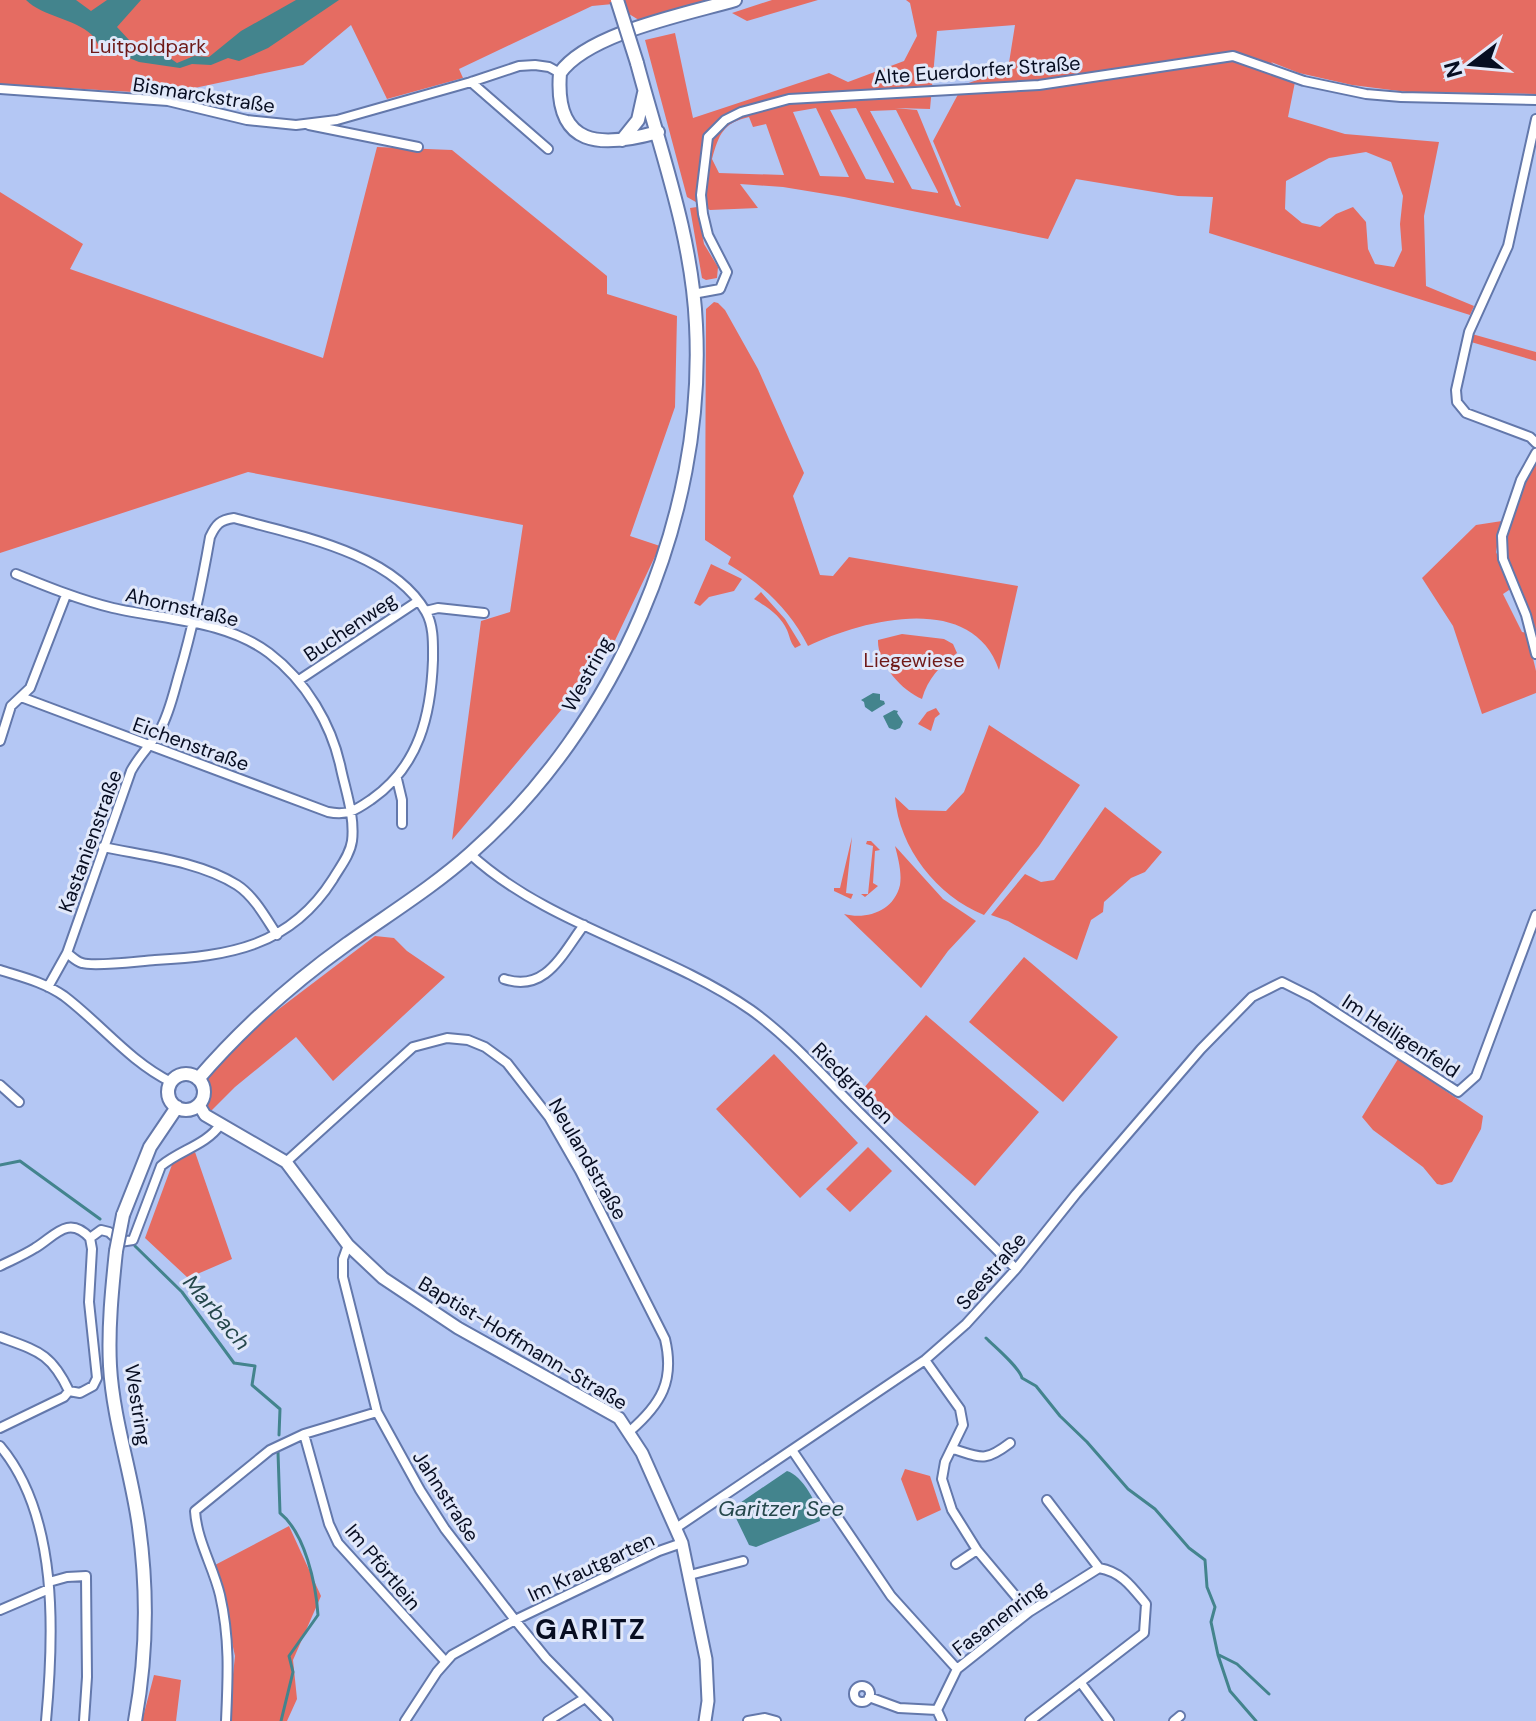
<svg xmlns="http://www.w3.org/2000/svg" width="1536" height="1721" font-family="'DM Sans',sans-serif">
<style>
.green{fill:#e56c62;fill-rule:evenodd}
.water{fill:#43848d}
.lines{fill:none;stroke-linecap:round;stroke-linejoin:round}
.stream{stroke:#43848d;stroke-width:3}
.street-casing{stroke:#6378ab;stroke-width:12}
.secondary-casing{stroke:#6378ab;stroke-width:15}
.primary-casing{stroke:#6378ab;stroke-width:16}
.street{stroke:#fff;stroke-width:8}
.secondary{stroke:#fff;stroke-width:11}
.primary{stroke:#fff;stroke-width:12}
.primary-bridge-casing{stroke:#6378ab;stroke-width:16;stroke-linecap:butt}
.primary-bridge{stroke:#fff;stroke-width:12}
.labels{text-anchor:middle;stroke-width:6;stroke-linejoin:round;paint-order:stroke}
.park-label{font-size:20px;fill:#6f1a18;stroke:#e1e8fa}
.street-label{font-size:20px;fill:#070d21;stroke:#e1e8fa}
.water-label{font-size:22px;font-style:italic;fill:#26484c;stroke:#e1e8fa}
.district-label{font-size:28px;font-weight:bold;letter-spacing:2px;fill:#070d21;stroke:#e1e8fa}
</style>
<rect width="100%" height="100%" fill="#b4c7f4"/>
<path class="green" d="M0,0H713L642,22L613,4L592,6L459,69L463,78L387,99L351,25L303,65L166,94L0,84Z
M772,0H818L747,21L732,13Z
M906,0H1536V94L1407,92L1352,85L1299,73L1271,62L1295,82L1288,117L1345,134L1439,142L1424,216L1426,286L1474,306L1470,315L1209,233L1213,197L1178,196L1076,179L1048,239L844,197L783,187L740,184L758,208L710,210L687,197L645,40L675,33L693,118L829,73L848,82L904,61L917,36L910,3ZM1015,25L1008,69L963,85L933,141L961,207L956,205L917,110L895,108L930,109L937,31ZM816,108L849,177H848L820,176L793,112ZM856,108L894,182V183L866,179L830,110ZM896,110L938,192V193L912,189L870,111ZM749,117L753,127L766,124L784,175L719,173L712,159C719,134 723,123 749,117ZM1366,152L1391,162L1403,196L1400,224L1402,250L1394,267L1375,264L1368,249L1366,222L1353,207L1336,214L1320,227L1302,223L1285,209L1286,181L1329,158Z
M377,147L452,150L607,276V294L677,316L675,407L630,536L660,546L609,653L452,840L481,621L510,612L523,525L248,472L0,553V192L83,244L70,269L323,358Z
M697,207L704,244L718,267L717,278L706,280L702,278L690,208Z
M714,302L718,303L725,310L758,369L804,473L793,496L820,575L833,576L849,557L1018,586L999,670C972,591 863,620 808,646C790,610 763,585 728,564L731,557L705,540L706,309Z
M1472,334L1536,352V361L1471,342Z
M1536,456V635L1506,558C1501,523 1521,486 1536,456Z
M1502,521L1496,552L1512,588L1503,594L1522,632L1527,633L1536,671V693L1482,714L1453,626L1422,578L1476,525Z
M711,564L742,579L734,591L709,597L700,606L694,603Z
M761,592L785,619L801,645L795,648C790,642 790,637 787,630C781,616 767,607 754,599Z
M902,634L944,639L953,644L957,653C940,666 928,678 922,699C902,691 877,663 878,640Z
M936,708L940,714L935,718L931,731L918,724L927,712Z
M989,725L1080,785L1039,846L984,915C937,896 899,848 895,797L909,810L946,811L964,792Z
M1105,807L1162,852L1145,872L1131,878L1104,902L1103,912L1091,920L1077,960L1008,921L991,915L1025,874L1041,882L1054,880Z
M852,837L846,893L853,894L851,899L834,891V888H840Z
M867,841H871L880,850L875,851L873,883L878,886L865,897L861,894H868L873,846L866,844Z
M895,846L943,899L976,921L948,951L921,988L844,914C867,920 894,911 900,885C902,872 898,858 895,846Z
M375,936L394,938L407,951L445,977L333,1081L296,1037L235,1087L211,1111L201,1102V1086L228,1054L271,1015Z
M1024,957L1118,1037L1063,1102L969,1022Z
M926,1015L1039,1112L975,1186L863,1089Z
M774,1054L858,1143L800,1198L716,1109Z
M1398,1059L1483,1116L1481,1129L1452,1182L1442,1185L1437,1184L1423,1167L1373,1130L1362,1117Z
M868,1147L892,1171L850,1212L826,1189Z
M195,1152L232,1259L188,1278L145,1238L173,1162Z
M905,1469L930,1476L941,1510L917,1521L901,1479Z
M289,1526L321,1596L293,1660L297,1699L287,1721H228L235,1656L215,1565Z
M154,1675L181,1680L176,1721H142Z"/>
<path class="water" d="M26,0H76L91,11L107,0H141L117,27L130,41L142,44L152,56H167L177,63L194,56L209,57L241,31L296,0H339L268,48L239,61L228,58L211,65L192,64L180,68L139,62L112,51L103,52C99,47 96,39 92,35C74,18 43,17 26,0Z
M873,693L880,694V700L884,701L885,704L872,712L865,707L864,702L861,700Z
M894,710L898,711L897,713L903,722L900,728L895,730L889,728L883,716Z
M787,1471C802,1475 819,1505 820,1521L756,1547L749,1545L734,1514V1507Z"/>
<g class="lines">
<path class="stream" d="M0,1165L20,1161L100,1219
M135,1246L182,1292L234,1363L255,1366L252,1385L280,1409L279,1435
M986,1338C996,1348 1019,1367 1022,1378L1036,1386L1060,1416L1087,1442L1128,1489L1155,1509L1189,1548L1205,1560L1207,1587L1215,1607L1211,1622L1218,1655L1230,1691L1256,1721
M278,1452L280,1513C305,1533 316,1584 318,1615L289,1656L293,1672L281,1721
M1219,1655L1237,1664L1269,1694"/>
<defs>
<path id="street" d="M471,82L548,149
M0,89L168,101L247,120L296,125L337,120L471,82L519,66L535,65L549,67L560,73
M1536,119L1508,246L1469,332L1456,390L1457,402L1466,413L1530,437L1536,443
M309,125L418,147
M693,294L720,289L727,272L708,235L703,214L701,195L708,137L725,120L741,112L789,99L1039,85L1233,56L1304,81L1366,94L1401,97L1536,100
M1536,453L1521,480L1502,536L1503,559L1526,615L1536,654
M16,574C48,587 80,600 113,608C165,620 225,620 269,653C306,681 332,725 341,769C346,792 355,817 352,841C350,855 340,867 333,879C290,947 229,956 155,960C139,961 95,967 82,963C77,962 71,956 67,953
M426,611L438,608L484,613
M299,680L418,601
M21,697L328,812C348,816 356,810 372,799C419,766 431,715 433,660C433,645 434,626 426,612C392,552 295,535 234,518C220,520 216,524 210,537C202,583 193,627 180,671C174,691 170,712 160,730C151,745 139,756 131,771L67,953L48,987
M0,741L11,706L30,688L66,595
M397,779L402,800V824
M103,847C146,856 199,861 237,885C254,896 266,918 277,935
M470,854C550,927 663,949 751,1010C790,1038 823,1076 857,1110C910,1163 963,1216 1016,1269
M0,970C22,977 44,982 64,996C101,1024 129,1061 171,1082
M504,979C546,993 562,954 584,925
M0,1085L19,1102
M286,1162L413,1047L447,1038L468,1040L485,1047L507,1063L549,1117L580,1171L665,1339C675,1381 661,1404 630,1431
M90,1238L101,1230L109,1232L120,1242L133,1240L161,1166C180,1150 206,1145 220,1125
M348,1245L343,1259V1277L377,1412L420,1490L445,1529L515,1620L546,1658L608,1721
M0,1266C12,1260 24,1255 35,1248C54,1237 68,1214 90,1238
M0,1337C38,1351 51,1353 69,1391
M925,1360L960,1409L963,1425L945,1462L942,1479L952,1510L977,1550L1029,1612
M0,1428L64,1397L69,1391L80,1393L93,1386L97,1378L89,1302L92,1249L90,1238
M304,1434L329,1524L338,1543L445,1661
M0,1446C59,1516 54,1635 46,1721
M953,1449C982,1458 985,1462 1010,1443
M792,1450L891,1596L957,1669
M1047,1500L1099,1568
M676,1528L925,1360L966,1324L1016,1269L1076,1194L1201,1049L1252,997L1282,982L1312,997L1458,1092L1476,1076L1536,915
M956,1564L977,1550
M690,1575L743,1561
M49,1582L67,1577L86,1576L87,1677L84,1721
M0,1610L49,1589
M1081,1683L1109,1721
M854 1694a8 8 0 1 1 16 0a8 8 0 1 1-16 0Z
M869,1697L899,1708L937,1710
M226,1721C228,1677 230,1639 220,1595C213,1566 197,1541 195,1511L270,1450L304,1434L377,1412
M405,1721L437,1672L452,1655L515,1620L659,1551L682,1543
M548,1721L585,1698
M748,1721L765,1718L776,1721
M942,1721L937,1710L957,1669L1029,1612L1099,1568C1122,1572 1132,1587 1146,1604L1144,1633L1030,1721
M1174,1721L1180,1716"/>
<path id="secondary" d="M199,1105L205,1115L286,1162L348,1245L383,1278L458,1328L619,1418L642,1453L682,1543L706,1659L708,1701L705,1721"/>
<path id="primary" d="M658,132C601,148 554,148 560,73C588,33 687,14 735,0
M622,140L638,120L644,93
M168 1092a18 18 0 1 1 36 0a18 18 0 1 1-36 0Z
M198,1079C241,1029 294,982 347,944C389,914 433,887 471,853C616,726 706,518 696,325C692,235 660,150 637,63
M123,1215L150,1147L177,1107
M116,1251C112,1289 108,1328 110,1366C113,1420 132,1474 139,1527C148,1593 147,1656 135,1721"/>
</defs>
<use href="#street" class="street-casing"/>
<use href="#secondary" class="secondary-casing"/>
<use href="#primary" class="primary-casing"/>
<use href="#street" class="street"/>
<use href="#secondary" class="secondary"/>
<use href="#primary" class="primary"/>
<defs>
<path id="primary-bridge" d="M617,0L637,63
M116,1251L123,1215"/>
</defs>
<use href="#primary-bridge" class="primary-bridge-casing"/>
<use href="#primary-bridge" class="primary-bridge"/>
</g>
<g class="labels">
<g class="park-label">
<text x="148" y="53">Luitpoldpark</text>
<text x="914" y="667">Liegewiese</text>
</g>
<g class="street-label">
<text transform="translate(977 70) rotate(-4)" y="7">Alte Euerdorfer Straße</text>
<text transform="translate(204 95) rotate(9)" y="7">Bismarckstraße</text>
<text transform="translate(182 607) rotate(13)" y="7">Ahornstraße</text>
<text transform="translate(350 627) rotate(-34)" y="7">Buchenweg</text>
<text transform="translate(587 674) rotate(-61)" y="7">Westring</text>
<text transform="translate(191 744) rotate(20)" y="7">Eichenstraße</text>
<text transform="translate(90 841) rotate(-70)" y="7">Kastanienstraße</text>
<text transform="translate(1401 1036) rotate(33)" y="7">Im Heiligenfeld</text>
<text transform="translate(853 1083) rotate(45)" y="7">Riedgraben</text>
<text transform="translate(588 1159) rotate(60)" y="7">Neulandstraße</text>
<text transform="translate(991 1271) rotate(-49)" y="7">Seestraße</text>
<text transform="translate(523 1343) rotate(31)" y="7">Baptist-Hoffmann-Straße</text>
<text transform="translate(138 1405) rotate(81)" y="7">Westring</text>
<text transform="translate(446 1496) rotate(57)" y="7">Jahnstraße</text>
<text transform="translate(383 1567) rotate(50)" y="7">Im Pförtlein</text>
<text transform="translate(591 1567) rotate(-25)" y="7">Im Krautgarten</text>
<text transform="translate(999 1618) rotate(-37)" y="7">Fasanenring</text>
</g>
<g class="water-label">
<text transform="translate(217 1312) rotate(50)" y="8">Marbach</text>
<text x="781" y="1516">Garitzer See</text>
</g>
<g class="district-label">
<text x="591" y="1639">GARITZ</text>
</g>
</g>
<g transform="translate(1472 64) rotate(254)" stroke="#e1e8fa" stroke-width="6" paint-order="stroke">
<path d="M0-6L14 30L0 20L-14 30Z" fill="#070d21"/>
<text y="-12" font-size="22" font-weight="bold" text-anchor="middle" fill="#070d21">N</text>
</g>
</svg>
